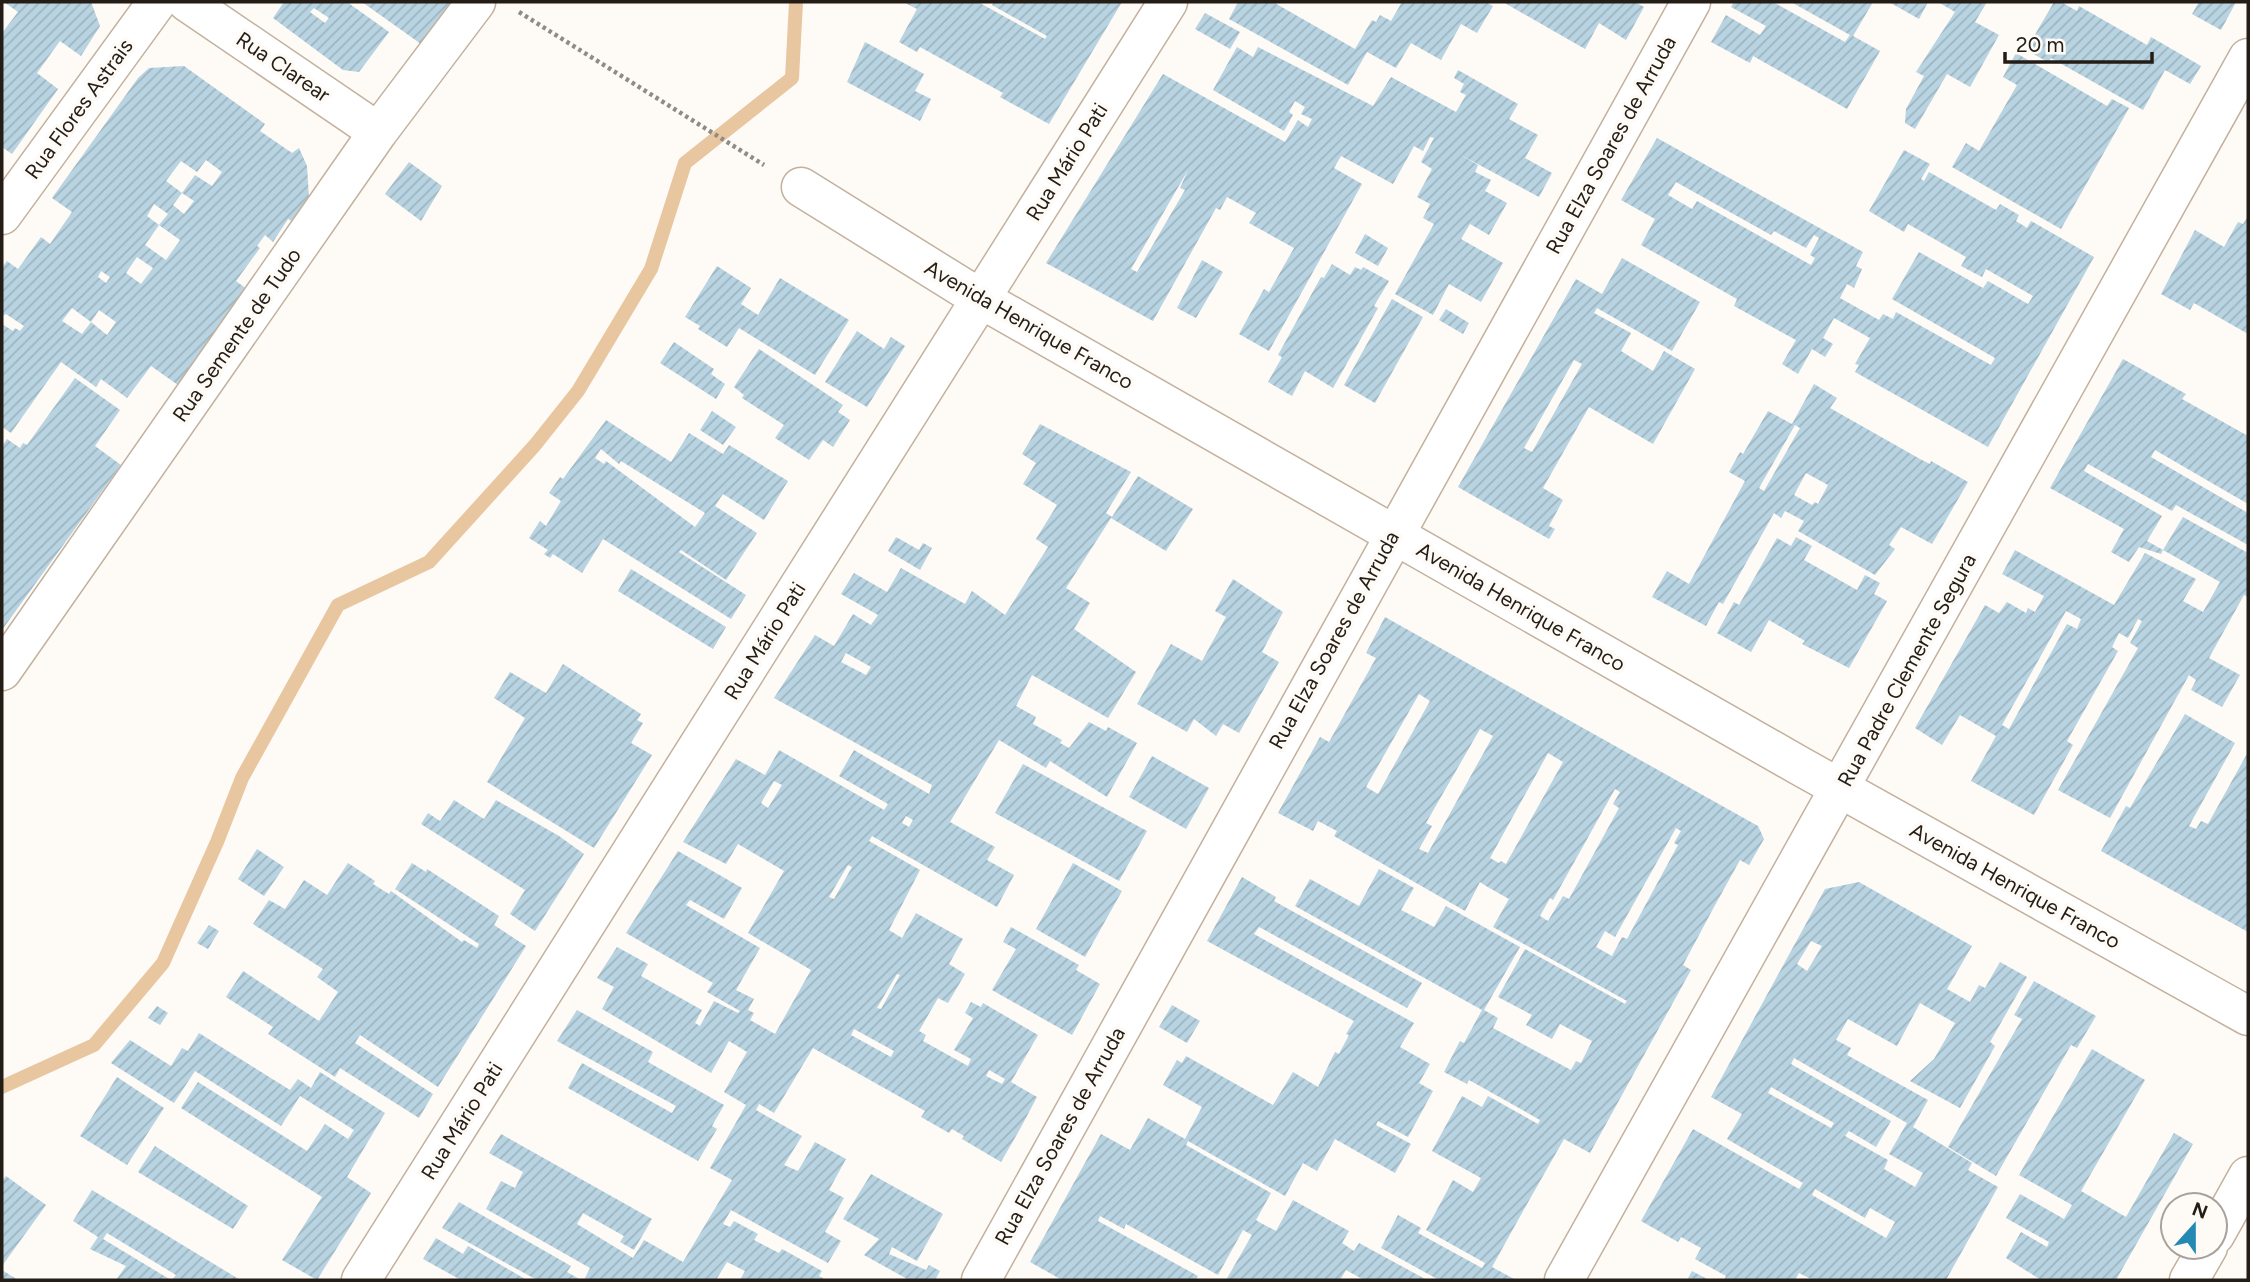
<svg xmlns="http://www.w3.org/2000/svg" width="2250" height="1282" font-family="Figtree,sans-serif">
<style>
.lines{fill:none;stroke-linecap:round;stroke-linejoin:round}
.stream{stroke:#e8c6a0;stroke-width:14}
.building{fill:url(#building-hatch);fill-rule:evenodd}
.minor-casing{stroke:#c3b19d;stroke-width:41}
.path{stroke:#908b85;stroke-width:4.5;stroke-dasharray:3.5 3.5;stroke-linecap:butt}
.minor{stroke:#fff;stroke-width:38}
.labels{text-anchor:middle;stroke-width:7;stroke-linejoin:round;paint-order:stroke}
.street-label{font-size:21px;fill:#241d16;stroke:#fefaf6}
</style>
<defs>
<pattern id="building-hatch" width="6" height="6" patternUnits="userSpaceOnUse" patternTransform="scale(1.75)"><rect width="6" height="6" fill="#b8d3e1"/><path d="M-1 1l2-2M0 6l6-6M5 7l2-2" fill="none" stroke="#9eb5c0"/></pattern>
</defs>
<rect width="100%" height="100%" fill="#fefaf6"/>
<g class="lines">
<path class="stream" d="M2,1087L94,1045L163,963L217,842L242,778L338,605L429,562L535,445L578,391L651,269L685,163L792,78L796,2"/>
</g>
<path class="building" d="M4,2H91L100,26L81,56L60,41L37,73L58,89L12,154L2,147V33L18,12Z
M284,2H347L389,32L359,72L343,70L273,18ZM314,8L329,18L325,23L310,12Z
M362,2H451L421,44Z
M903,2H978L1045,39L1047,36L992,5L994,2H1122L1049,124L1000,97L1003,93L920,47L917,52L899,42L917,9Z
M1238,2H1273L1355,49L1372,20L1376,22L1380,15L1391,21L1402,2H1486L1493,6L1477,33L1461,24L1441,60L1411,43L1396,68L1367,52L1348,85L1229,19Z
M1503,2H1635L1644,7L1626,40L1599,23L1585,49Z
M1734,2H1773L1845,42L1850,35L1791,2H1873L1853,36L1880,51L1847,109L1753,56L1750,63L1711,42L1726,15L1760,35L1766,26L1731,7Z
M1889,2H1928L1919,19Z
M1938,2H1987L1975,22L1999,35L1970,87L1947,74L1915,129L1905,123L1906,109L1924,76L1916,72L1955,12Z
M2054,2H2061L2077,11L2079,6L2147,45L2151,37L2201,66L2190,84L2165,70L2143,110L2051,58L2048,62L2026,50Z
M2199,2H2236L2221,30L2192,14Z
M1205,13L1240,32L1230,49L1195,29Z
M865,42L924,74L915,91L931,99L920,121L847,82Z
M1237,47L1253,57L1258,47L1373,106L1391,77L1456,112L1466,95L1460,92L1464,84L1454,78L1458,70L1518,104L1509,119L1538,135L1525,158L1552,173L1539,197L1459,154L1478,165L1475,172L1491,180L1485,191L1507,203L1489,235L1470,224L1461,239L1503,263L1481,302L1449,284L1433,315L1395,294L1434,224L1423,218L1430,204L1417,197L1432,169L1421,162L1434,138L1430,137L1423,151L1414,146L1393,184L1341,156L1334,168L1362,184L1269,351L1239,334L1264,289L1269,292L1294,248L1249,223L1256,213L1227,197L1220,210L1216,208L1153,321L1046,263L1163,74L1285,142L1298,120L1308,127L1312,119L1301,114L1305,107L1295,101L1289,112L1293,115L1284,131L1213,90ZM1188,170L1180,188L1185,190L1137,272L1131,269Z
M2016,53L2107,106L2112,99L2129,108L2061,229L1952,167L1966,143L1979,151L2017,85L2003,77Z
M184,66L265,124L260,131L292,153L299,148L307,166L309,198L295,223L288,219L273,242L265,235L257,246L260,248L236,281L248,290L178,385L151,366L127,398L101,379L96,387L61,362L11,433L2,427V324L13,331L15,328L20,331L24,326L6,314L2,316V268L7,261L18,269L41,237L50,244L72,212L52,198L138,78L149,68ZM206,160L222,172L212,186L195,175L182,193L194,201L184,214L173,205L182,193L166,181L181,161L197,172ZM154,204L168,214L159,225L180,240L166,260L145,245L159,225L147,216ZM137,257L153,268L141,284L126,273ZM101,271L110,277L106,283L98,277ZM72,308L91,322L99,310L116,322L107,335L91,322L82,334L62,321Z
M1657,138L1863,252L1856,266L1862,269L1854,288L1847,284L1840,298L1879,320L1883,314L1893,319L1896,312L1991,365L1995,358L1892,299L1919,252L1983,288L1988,281L2028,304L2033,296L1986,269L1982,277L1961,266L1966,257L1908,224L1904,232L1869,211L1904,150L1930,164L1921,179L1924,181L1929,172L1996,210L2000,204L2019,215L2016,221L2027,228L2031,221L2094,257L1988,447L1855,372L1859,365L1855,364L1870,338L1834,318L1823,338L1833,344L1825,357L1812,349L1798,374L1782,364L1796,340L1734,306L1737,299L1641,245L1655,219L1621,200ZM1676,182L1771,235L1774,231L1806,248L1814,235L1819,238L1810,255L1815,258L1811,265L1697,201L1692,209L1668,195Z
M409,162L442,186L421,221L385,194Z
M2248,216V334L2194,303L2190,310L2161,294L2195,230L2224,247L2238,222L2243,224Z
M1365,234L1388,248L1378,266L1355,253Z
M1622,258L1700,302L1672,351L1597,308L1594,313L1631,333L1621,351L1653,371L1664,351L1695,369L1653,444L1589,407L1543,488L1563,500L1549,526L1555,529L1549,539L1458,487L1576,279L1602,294ZM1574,360L1582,364L1532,452L1524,448Z
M1202,260L1223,272L1196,318L1177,308Z
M1332,264L1350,275L1355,267L1361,270L1363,267L1389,281L1374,306L1378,308L1333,388L1305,371L1292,396L1268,382L1282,357L1278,355L1321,277L1324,278Z
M717,266L751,288L741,304L758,315L780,278L849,320L815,375L739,328L727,347L698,329L700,326L685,317Z
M1392,299L1423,317L1375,403L1344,385Z
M1446,309L1469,323L1463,334L1439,320Z
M857,331L884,349L891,337L905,346L867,407L825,382Z
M674,342L714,369L711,374L725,384L716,399L660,363Z
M759,349L843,405L838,412L850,420L833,447L823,440L809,460L775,438L784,425L742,398L744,395L734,387Z
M2123,359L2186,394L2182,399L2248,436V504L2155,450L2151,457L2248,513V545L2176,505L2172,511L2088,464L2084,471L2162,516L2147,541L2163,550L2161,554L2139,547L2129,562L2111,552L2124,529L2050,488Z
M75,378L120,410L95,446L121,465L2,630V446L7,439L20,448L23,443L27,445Z
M1814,384L1837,398L1830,408L1920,459L1930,464L1931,461L1968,482L1932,544L1901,527L1889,545L1895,549L1875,575L1798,531L1804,521L1785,511L1781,518L1774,513L1723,604L1719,602L1706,626L1652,597L1667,571L1689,584L1745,481L1729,472L1740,452L1743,454L1768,411L1792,424ZM1795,425L1800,428L1764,491L1759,488ZM1806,473L1828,485L1818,504L1815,502L1812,505L1794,495Z
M712,411L736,427L723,445L700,430Z
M606,420L671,462L689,433L723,454L729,445L788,481L764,520L723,494L715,506L757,533L726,580L681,550L679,552L746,595L731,619L603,539L582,573L553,554L550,558L544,554L548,550L529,538L540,521L546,526L561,501L549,493L560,477L563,479ZM601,449L619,464L621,461L705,513L695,527L606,461L604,464L595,458Z
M1040,424L1131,472L1106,513L1112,517L1138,476L1193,509L1166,551L1111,518L1066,588L1090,603L1074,629L1136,672L1108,718L1032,675L1016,706L1036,717L1033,724L1062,740L1060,743L1069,748L1089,722L1106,731L1108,727L1137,743L1107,797L1050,761L1046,768L999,740L950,822L995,847L987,860L1014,875L997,907L872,836L869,841L920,870L889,930L902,938L916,913L963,939L949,964L965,974L948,1003L938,998L919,1031L926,1035L923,1041L968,1066L971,1059L954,1050L973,1018L965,1013L971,1002L981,1007L983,1003L1038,1035L1011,1082L1037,1097L1020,1129L1001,1162L962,1139L964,1136L952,1129L949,1133L921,1117L925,1111L813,1048L774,1113L759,1104L756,1110L802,1136L784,1165L798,1171L815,1142L846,1159L829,1190L844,1198L825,1232L841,1241L828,1263L731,1210L723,1224L730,1227L734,1221L758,1234L754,1240L779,1253L782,1249L822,1271L819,1276L826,1280H740L745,1271L727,1262L716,1280H584L590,1268L486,1209L501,1181L515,1188L523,1172L489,1153L501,1134L652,1219L634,1250L620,1242L624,1236L583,1213L577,1224L633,1258L644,1240L683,1262L732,1180L710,1168L746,1105L724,1092L747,1052L729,1041L711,1073L602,1009L614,987L597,978L617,947L648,964L641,976L702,1010L695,1023L700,1026L714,1001L738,1013L740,1011L707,992L713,983L626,933L678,851L742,888L724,919L690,900L686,905L760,948L736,990L754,999L748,1010L754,1013L750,1020L775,1034L811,970L748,933L784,871L738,844L726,864L683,842L736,759L765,775L779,750L884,810L888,804L839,776L854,750L929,794L932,785L774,698L815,635L834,646L853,614L871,625L878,615L841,594L854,573L887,592L901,568L965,604L972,591L1005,615L1048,547L1036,539L1057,505L1023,484L1036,463L1022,454ZM846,653L871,667L866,675L841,662ZM774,781L782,785L768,808L761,803ZM906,816L913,820L909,827L902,823ZM848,865L852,867L834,899L829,897ZM897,974L900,975L881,1009L877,1008ZM854,1029L894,1051L891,1057L851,1035ZM989,1070L1005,1079L1002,1084L986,1076Z
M2183,517L2248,553V597L2244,595L2209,658L2240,675L2222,707L2191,690L2196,680L2189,675L2110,818L2058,790L2138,648L2130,643L2142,621L2138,619L2128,638L2119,633L2112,647L2118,651L2067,741L2073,745L2034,815L1971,781L1996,736L1960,715L1942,745L1915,728L1985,605L1999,613L2007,602L2026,613L2028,608L2035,612L2044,596L2002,574L2015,550L2114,605L2145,553L2196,579L2183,601L2203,612L2220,582L2163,550ZM2066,611L2081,619L2077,629L2067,624L2009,729L2002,725Z
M896,537L919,550L923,543L932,548L920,570L888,551Z
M1796,537L1812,546L1804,560L1857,590L1865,575L1880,583L1874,594L1887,601L1849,668L1802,644L1805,641L1769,620L1751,652L1717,633L1734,602L1739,605L1777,538L1791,546Z
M631,569L726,627L713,649L618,591Z
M1233,579L1283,612L1262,652L1279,662L1239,733L1223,724L1216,736L1194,719L1187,732L1137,704L1171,644L1202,661L1226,617L1215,611Z
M1385,617L1758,826L1764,839L1749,865L1740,860L1714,907L1683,965L1691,970L1590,1153L1564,1139L1527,1204L1492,1267L1516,1280H1439L1381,1248L1398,1215L1421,1228L1418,1233L1482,1268L1485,1263L1426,1230L1453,1180L1473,1192L1481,1178L1432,1151L1462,1096L1482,1107L1488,1096L1538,1124L1540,1120L1469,1080L1467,1084L1444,1072L1460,1041L1464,1043L1482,1010L1295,906L1310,879L1359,906L1379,869L1414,888L1401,910L1411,915L1434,927L1446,906L1520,947L1484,1010L1498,1018L1493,1028L1571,1070L1576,1061L1581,1063L1592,1041L1560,1024L1552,1039L1526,1025L1532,1015L1498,997L1525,949L1625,1004L1627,1001L1493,927L1509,899L1486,886L1480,882L1465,911L1334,836L1337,831L1318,821L1313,831L1278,813L1320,737L1329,742L1376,658L1366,653ZM1419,694L1430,701L1378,794L1366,787ZM1480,729L1493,736L1428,853L1419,849L1432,826L1426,823ZM1548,753L1563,762L1506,864L1501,861L1499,863L1490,858ZM1615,789L1620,792L1613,804L1619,808L1569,899L1563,896L1548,921L1540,916L1550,898L1553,900ZM1676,828L1681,831L1674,843L1678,845L1627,939L1622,937L1612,956L1596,947L1605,931L1615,937Z
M563,664L641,714L637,720L643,723L631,743L652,755L594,848L487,782L525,718L494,698L510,672L546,693Z
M2185,714L2235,743L2189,826L2196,829L2201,821L2208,824L2248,752V932L2101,851L2126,806L2130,808Z
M1152,756L1209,788L1186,829L1129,797Z
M1023,764L1147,831L1119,881L995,813Z
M454,800L484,819L496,800L559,836L584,854L535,931L510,914L525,890L421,824L428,813L440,821Z
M257,849L284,867L264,896L238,879Z
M348,863L375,881L373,884L389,894L391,891L462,942L464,940L477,948L479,944L395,889L412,863L426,872L427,869L499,916L494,925L526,946L438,1087L360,1035L355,1043L433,1094L419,1118L340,1068L335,1077L268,1034L273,1027L226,997L243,971L319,1021L338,992L317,977L323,969L253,924L269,900L285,909L304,880L327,895Z
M1073,863L1122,891L1085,957L1036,929Z
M1242,877L1276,897L1274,901L1422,983L1407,1008L1259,927L1254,934L1414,1023L1400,1047L1430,1064L1419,1083L1433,1091L1408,1137L1378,1121L1376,1125L1411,1144L1395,1173L1335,1139L1317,1171L1303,1163L1285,1196L1188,1141L1186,1145L1271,1193L1256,1220L1259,1222L1276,1231L1293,1200L1349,1231L1342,1243L1354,1251L1359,1243L1427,1280H1364L1346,1270L1340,1280H1226L1252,1235L1243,1230L1218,1275L1126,1224L1124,1229L1100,1216L1098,1221L1198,1276L1196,1280H1062L1030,1262L1101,1134L1130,1150L1148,1118L1185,1139L1202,1107L1163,1085L1177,1060L1182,1063L1186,1056L1273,1105L1293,1072L1318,1087L1335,1052L1339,1054L1349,1035L1346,1034L1354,1021L1207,941Z
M1859,882L1972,946L1947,989L1970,1002L1979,985L1985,988L2000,962L2027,977L1990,1042L1995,1046L1960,1108L1910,1081L1934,1059L1955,1023L1920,1003L1897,1046L1848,1019L1836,1040L1851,1048L1847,1055L1928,1100L1913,1127L1972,1163L1968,1170L1998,1187L1946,1280H1813L1799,1273L1795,1280H1724L1726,1276L1695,1259L1701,1248L1681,1237L1678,1242L1641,1221L1693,1129L1799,1189L1803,1183L1727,1139L1742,1114L1711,1097L1825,889ZM1811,941L1822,946L1807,971L1797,964ZM1794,1058L1907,1123L1889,1154L1923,1173L1915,1187L1884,1169L1888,1160L1845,1136L1849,1131L1876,1147L1891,1121L1791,1064ZM1771,1087L1834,1123L1831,1128L1768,1093ZM1815,1189L1865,1218L1870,1208L1895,1222L1886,1238L1812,1195Z
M209,925L219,931L208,949L197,943Z
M1011,927L1079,965L1076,970L1100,984L1072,1035L992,990L1016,949L1003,942Z
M2034,981L2096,1016L2077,1048L2071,1045L1996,1176L1948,1147L2022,1019L2014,1015Z
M1172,1005L1200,1021L1187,1043L1159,1027Z
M157,1006L168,1013L160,1025L148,1018Z
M577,1010L653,1052L648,1062L724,1105L712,1126L717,1129L698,1161L568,1088L582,1063L672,1113L676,1106L557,1041Z
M199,1033L290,1090L298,1079L311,1088L320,1072L385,1113L347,1177L371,1193L317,1280L282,1260L322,1197L181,1108L198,1082L307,1151L325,1124L348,1139L354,1130L300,1096L281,1126L195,1071L174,1103L111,1063L130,1040L171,1066L182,1048L188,1051Z
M2092,1049L2145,1080L2081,1191L2126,1217L2174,1133L2193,1144L2116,1280H2041L2006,1258L2021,1232L2047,1247L2049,1242L2006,1218L2020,1194L2064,1219L2072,1205L2019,1175Z
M117,1077L164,1108L127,1165L80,1136Z
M155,1146L248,1206L233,1229L138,1172Z
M871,1174L943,1214L917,1261L892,1247L889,1254L926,1270L929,1265L940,1271L935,1280H909L864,1255L879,1239L843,1219Z
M6,1176L46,1205L2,1266V1181Z
M92,1190L237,1278L241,1280H172L176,1275L107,1233L103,1239L171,1280H116L126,1266L90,1249L98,1237L73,1221Z
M459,1202L571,1266L567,1272L581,1280H537L442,1228Z
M436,1238L463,1254L468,1246L527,1280H461L423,1259Z
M2,1270L18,1280H2Z
M1692,1271L1709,1280H1687Z"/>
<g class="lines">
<defs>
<path id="minor" d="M187,2L378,132
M801,187L981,299L1800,766L2248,1016
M2,215L157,2
M2,671L378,132L476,2
M2215,1235L2248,1176
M361,1280L1168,2
M981,1280L1691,2
M1564,1280L2248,58
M2189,1280L2208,1247"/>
</defs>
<use href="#minor" class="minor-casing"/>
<path class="path" d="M519,12L764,165"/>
<use href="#minor" class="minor"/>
</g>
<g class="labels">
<g class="street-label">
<text transform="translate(283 67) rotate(34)" y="7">Rua Clarear</text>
<text transform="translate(79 109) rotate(-54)" y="7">Rua Flores Astrais</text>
<text transform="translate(1611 145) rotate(-61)" y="7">Rua Elza Soares de Arruda</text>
<text transform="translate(1067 162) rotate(-58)" y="7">Rua Mário Pati</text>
<text transform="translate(1029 325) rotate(30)" y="7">Avenida Henrique Franco</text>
<text transform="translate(237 335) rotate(-55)" y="7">Rua Semente de Tudo</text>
<text transform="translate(1521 607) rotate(30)" y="7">Avenida Henrique Franco</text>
<text transform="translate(1334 640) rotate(-61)" y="7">Rua Elza Soares de Arruda</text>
<text transform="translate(765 641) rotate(-58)" y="7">Rua Mário Pati</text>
<text transform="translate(1907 670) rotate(-61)" y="7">Rua Padre Clemente Segura</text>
<text transform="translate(2015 886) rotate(29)" y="7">Avenida Henrique Franco</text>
<text transform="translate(462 1121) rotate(-58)" y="7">Rua Mário Pati</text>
<text transform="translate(1060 1136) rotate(-61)" y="7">Rua Elza Soares de Arruda</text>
</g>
</g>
<rect width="2250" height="1282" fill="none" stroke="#241d16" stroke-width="7"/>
<g transform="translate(2194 1226) rotate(21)"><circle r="33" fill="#fefaf6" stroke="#a7a29c" stroke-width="2"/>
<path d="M0-5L12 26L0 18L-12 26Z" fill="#258ab3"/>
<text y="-10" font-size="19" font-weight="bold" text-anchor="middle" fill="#241d16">N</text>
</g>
<path d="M2005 52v10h147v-10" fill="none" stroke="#241d16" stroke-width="3.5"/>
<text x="2016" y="52" font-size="21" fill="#241d16" stroke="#fefaf6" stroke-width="5" paint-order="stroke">20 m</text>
</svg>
